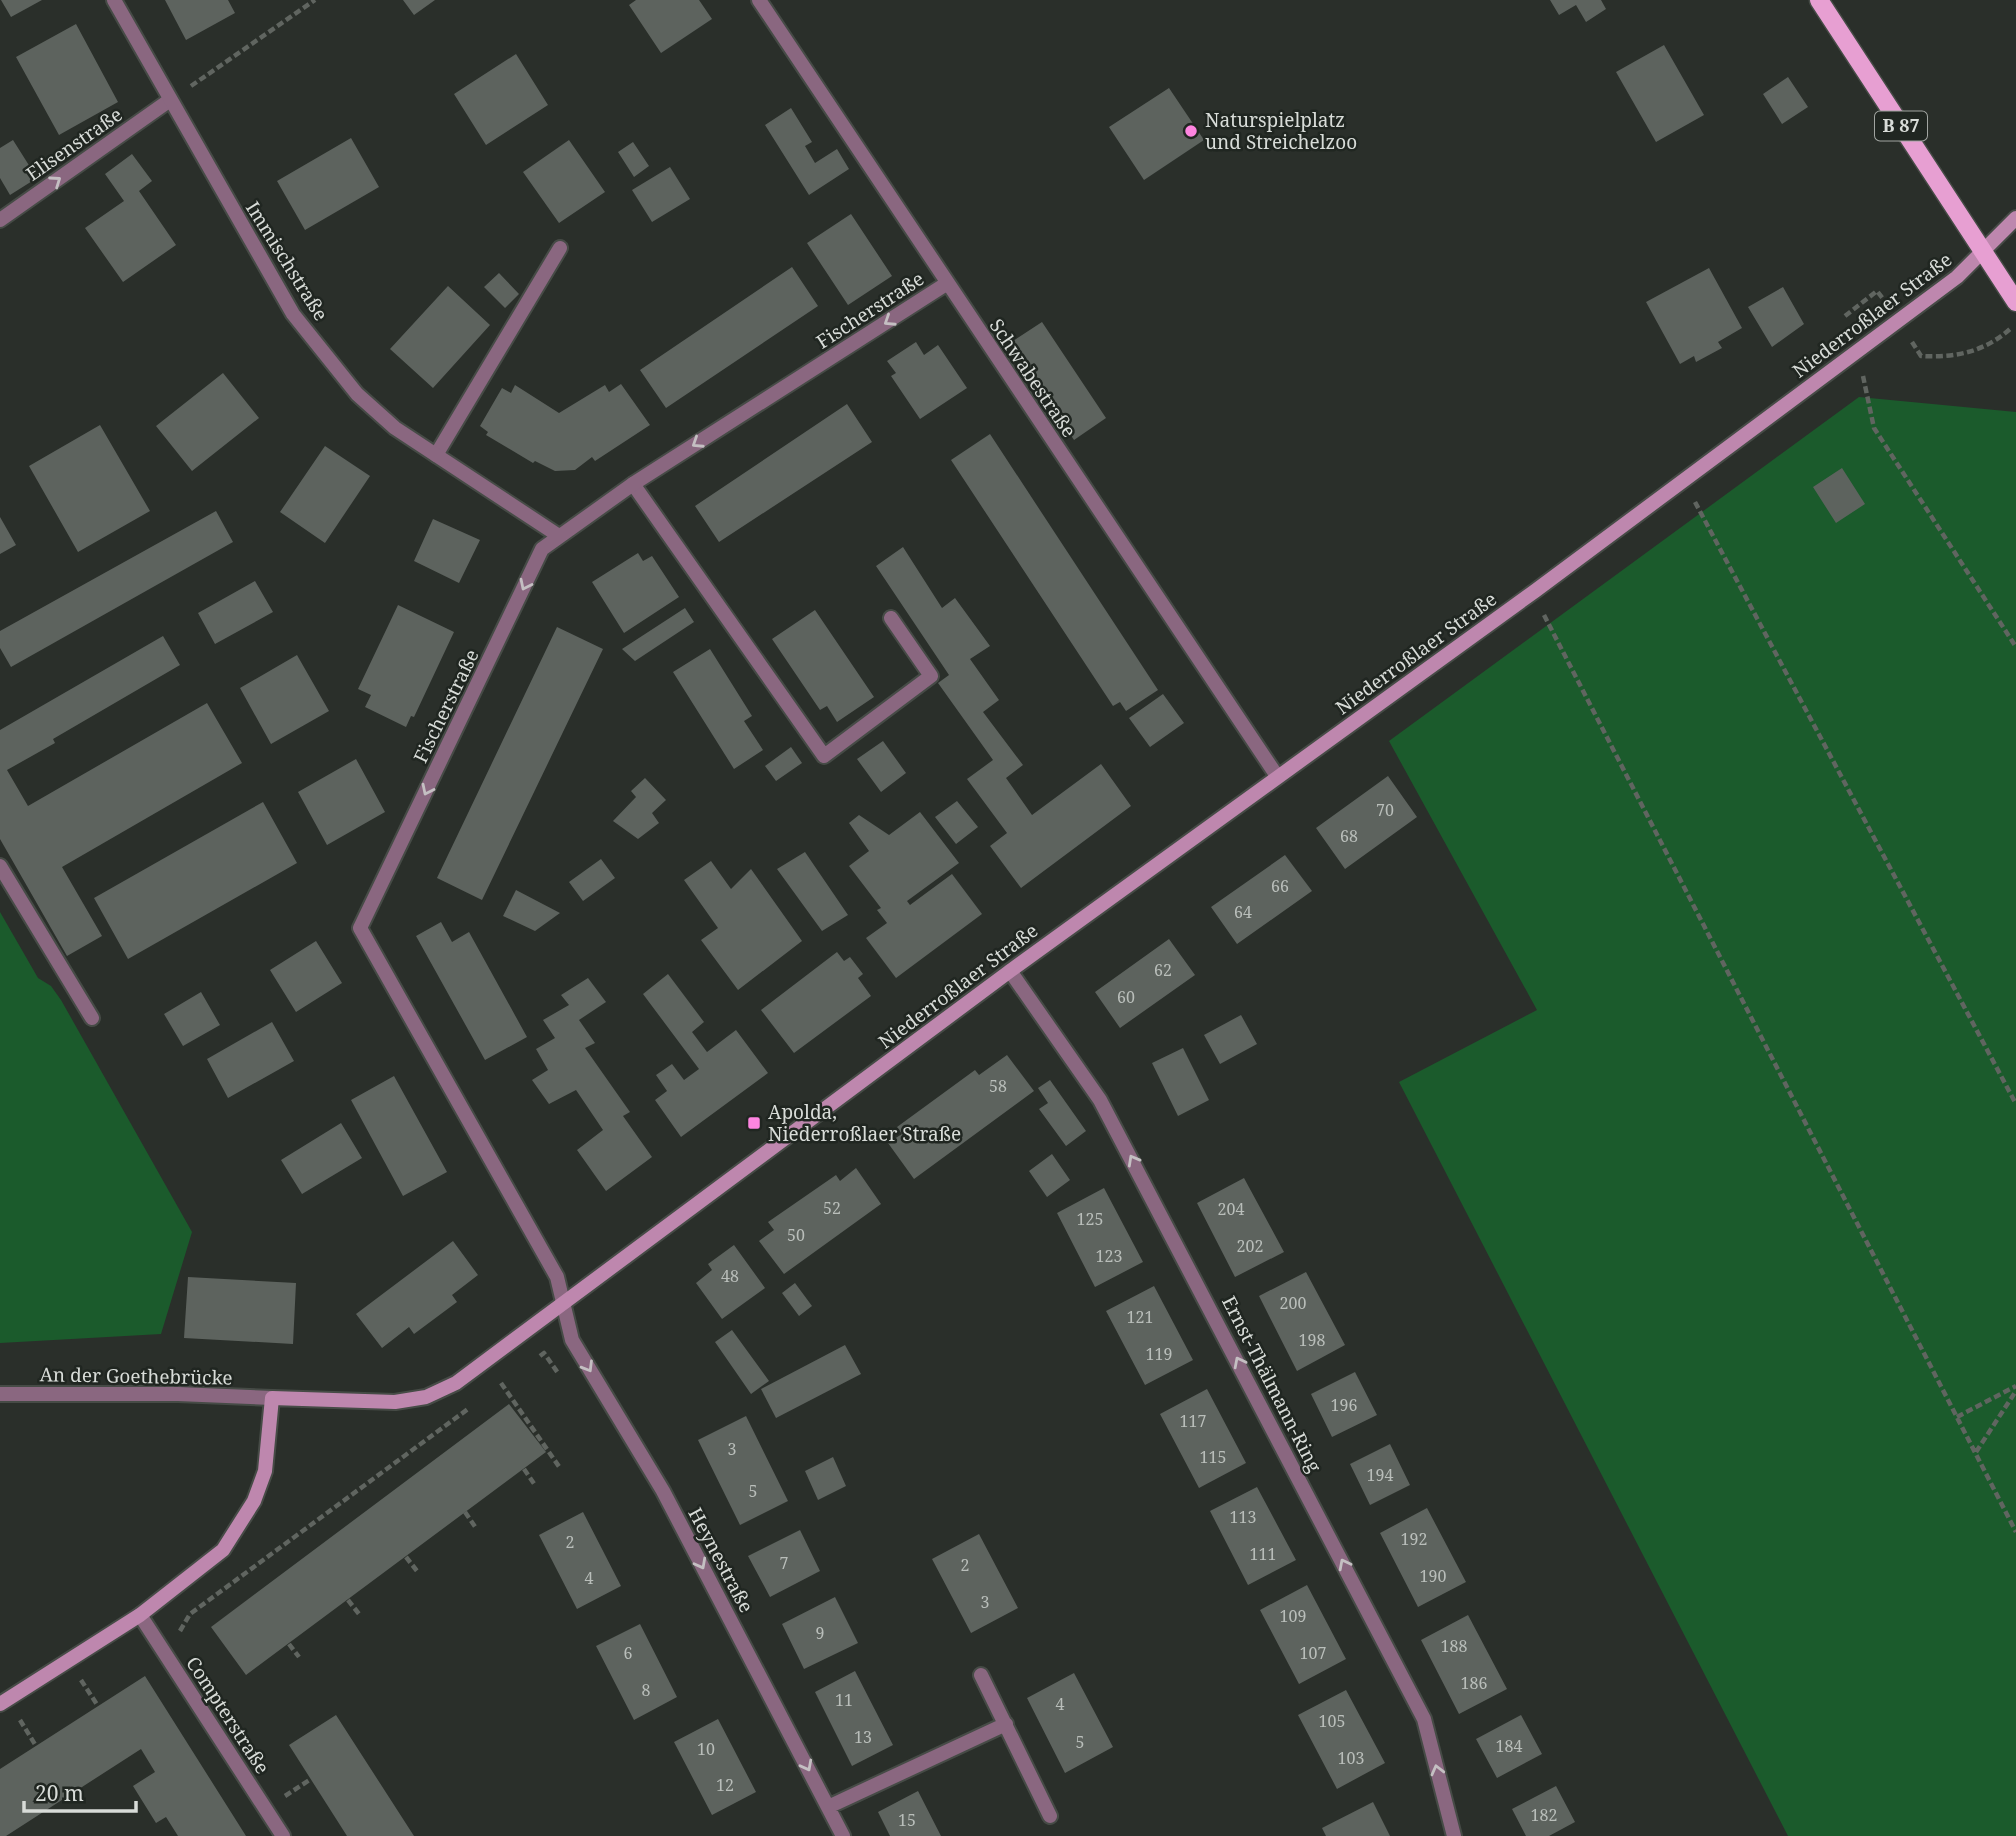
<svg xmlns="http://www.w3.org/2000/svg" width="2016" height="1836" font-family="'Noto Serif',serif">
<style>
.green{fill:#1b5b2c}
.building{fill:#5d635e}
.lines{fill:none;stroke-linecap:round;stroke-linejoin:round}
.service-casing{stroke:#464b46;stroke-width:18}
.minor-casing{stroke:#464b46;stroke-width:18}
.tertiary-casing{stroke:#464b46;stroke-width:18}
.secondary-casing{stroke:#464b46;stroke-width:18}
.primary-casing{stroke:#464b46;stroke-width:21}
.path{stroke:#606560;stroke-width:4.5;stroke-dasharray:7 3.5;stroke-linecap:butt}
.service{stroke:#8a6780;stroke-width:14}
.minor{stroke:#8a6780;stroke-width:14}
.tertiary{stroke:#8a6780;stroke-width:14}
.secondary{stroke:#be87ae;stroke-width:14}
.primary{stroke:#e79fd2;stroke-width:18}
.oneway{stroke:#c4bfc2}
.poi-dot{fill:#fe85e0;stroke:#202621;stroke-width:2.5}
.labels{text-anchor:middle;stroke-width:5;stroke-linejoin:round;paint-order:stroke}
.number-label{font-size:16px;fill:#b9beba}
.shield{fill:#202621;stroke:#a1a5a1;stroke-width:2}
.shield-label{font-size:18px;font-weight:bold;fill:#d8dcd8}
.poi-label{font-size:19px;fill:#d8dcd8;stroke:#202621;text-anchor:start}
.street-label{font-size:19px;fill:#d8dcd8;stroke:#202621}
</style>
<rect width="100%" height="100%" fill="#2a2f2a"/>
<path class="green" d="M1859,397L2016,412V1836H1788L1399,1082L1537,1010L1389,741Z
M0,912L38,978L51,986L61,1000L192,1232L161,1334L0,1343Z"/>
<path class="building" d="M1,0H42L11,17Z
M165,0H228L235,13L186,40Z
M403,0H435L414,15Z
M636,0H699L712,19L661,53L629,5Z
M1550,0H1601L1606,9L1586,22L1576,5L1559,15Z
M76,24L118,102L59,135L16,57Z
M1664,45L1704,115L1656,142L1616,72Z
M516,54L548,105L486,145L454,94Z
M1788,77L1808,107L1782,124L1763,94Z
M1169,88L1204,140L1144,180L1109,127Z
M791,108L812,142L805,146L815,163L837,149L849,169L809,195L765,125Z
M351,138L379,187L305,230L277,181Z
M13,140L37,178L10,195L0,178V148Z
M569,140L605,192L559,223L523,172Z
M633,142L649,166L634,177L618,152Z
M132,154L152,181L139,191L176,245L123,282L85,228L124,201L105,174Z
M670,167L690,199L652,222L632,190Z
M851,214L892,276L848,305L807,243Z
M792,267L818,306L666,408L640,370Z
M1709,268L1742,328L1718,342L1722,348L1696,362L1694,356L1680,364L1646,302Z
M499,273L519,294L505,308L484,287Z
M448,286L490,325L433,388L390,349Z
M1783,287L1804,324L1772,347L1748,307Z
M1042,322L1106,418L1074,440L1010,343Z
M916,342L924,355L938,345L967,388L920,419L891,376L896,373L887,361Z
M223,373L259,418L192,471L156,426Z
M621,384L650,425L595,461L592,457L575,470L555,471L535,461L533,463L486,435L488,432L480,426L502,388L511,393L515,385L559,413L605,385L609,392Z
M847,404L872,442L719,542L695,506Z
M100,425L150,511L78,552L29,466Z
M990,434L1158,690L1126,711L1120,702L1113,706L951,460Z
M325,446L370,476L325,543L280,512Z
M1842,468L1865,504L1836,523L1813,487Z
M216,511L233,542L11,667L0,648V631Z
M0,517L16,545L0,554Z
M433,519L480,540L459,583L414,561Z
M903,547L942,608L955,598L990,646L970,659L999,700L983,712L1023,765L1006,778L1032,815L1101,764L1131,806L1021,888L990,846L1007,833L967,779L993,760L938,683L949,675L876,566Z
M638,553L643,561L652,556L679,597L624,633L592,582Z
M255,581L273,612L215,644L198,613Z
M398,605L454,632L414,717L411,716L406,727L365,707L371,695L358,689Z
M685,608L694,622L635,661L622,649Z
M815,610L874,697L837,722L827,706L820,710L772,639Z
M557,627L603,649L482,900L437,878Z
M163,636L180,665L53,739L55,743L7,770L28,806L207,703L242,763L62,867L102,936L67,956L0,839V730Z
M710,649L752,716L744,721L763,750L734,769L673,672Z
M297,655L329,711L271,744L240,688Z
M1163,694L1184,723L1150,747L1129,718Z
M883,741L906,773L881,792L857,759Z
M791,747L802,763L776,781L765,766Z
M356,759L385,812L327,845L298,792Z
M1388,776L1417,817L1345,869L1316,828Z
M645,778L666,800L652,813L659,823L638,839L613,821L636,797L631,791Z
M957,801L978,827L956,844L935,817Z
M263,802L297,863L128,959L94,898Z
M920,812L959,863L907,901L910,905L952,874L982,914L896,978L866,938L887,923L877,910L881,908L849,866L869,851L849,823L859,815L889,835Z
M805,852L848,915L822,931L777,869Z
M1285,855L1312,891L1237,944L1211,907Z
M601,859L615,878L583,901L569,882Z
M711,861L731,889L751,869L802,941L738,990L701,940L718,928L684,880Z
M516,890L560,913L535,931L503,916Z
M441,922L452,942L469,932L527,1037L485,1060L416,936Z
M1169,939L1195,975L1120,1028L1095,992Z
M316,941L342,983L296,1012L270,970Z
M837,952L844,961L850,957L863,974L858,978L871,996L794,1053L761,1010Z
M668,974L704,1022L692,1032L707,1052L736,1030L768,1073L681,1137L655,1100L667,1091L656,1075L672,1064L684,1080L699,1069L643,994Z
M588,978L606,1002L579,1020L595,1043L585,1048L630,1112L623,1116L652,1157L606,1191L577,1150L603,1130L576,1090L549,1104L532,1080L548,1070L536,1049L555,1038L543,1020L569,1005L561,995Z
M201,992L220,1025L183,1046L164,1014Z
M1241,1015L1257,1044L1220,1064L1204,1035Z
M272,1022L294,1061L228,1098L207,1059Z
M1183,1048L1209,1100L1178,1116L1152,1063Z
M1007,1055L1034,1091L914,1179L888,1143L902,1134L897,1127L975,1070L979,1075Z
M394,1076L447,1172L403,1196L351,1100Z
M1050,1080L1086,1131L1066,1146L1039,1109L1048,1103L1038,1088Z
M341,1123L362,1158L302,1194L281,1160Z
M1052,1154L1070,1180L1047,1197L1029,1171Z
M856,1168L881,1204L784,1274L759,1241L774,1230L768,1222L836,1175L840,1181Z
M1244,1178L1284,1252L1235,1277L1197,1203Z
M1104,1188L1143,1262L1095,1287L1057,1213Z
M453,1241L478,1275L452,1295L457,1302L414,1334L409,1327L382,1348L356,1314Z
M734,1245L765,1288L722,1319L696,1283L712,1270L708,1264Z
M1306,1272L1345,1345L1297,1371L1259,1296Z
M188,1277L296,1283L293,1344L184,1338Z
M795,1283L812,1306L799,1316L782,1293Z
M1154,1286L1193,1360L1145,1385L1106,1311Z
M732,1330L769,1381L751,1394L715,1342Z
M845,1345L861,1374L776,1418L761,1389Z
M1355,1372L1377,1415L1332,1437L1311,1394Z
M1207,1389L1246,1463L1199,1488L1160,1414Z
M509,1404L546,1452L246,1675L211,1627Z
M746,1416L788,1501L740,1525L698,1440Z
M1390,1444L1410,1485L1370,1505L1350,1464Z
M833,1457L846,1486L818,1500L805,1471Z
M1257,1487L1296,1560L1248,1585L1210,1511Z
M1427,1508L1466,1582L1418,1607L1380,1533Z
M583,1512L621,1586L577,1609L539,1535Z
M800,1530L820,1571L770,1597L748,1556Z
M979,1534L1018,1608L971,1633L932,1559Z
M1307,1585L1346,1659L1299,1684L1260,1610Z
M835,1597L858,1643L804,1669L782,1624Z
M1468,1615L1507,1689L1459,1714L1421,1640Z
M640,1624L677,1697L634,1720L596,1646Z
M855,1671L893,1745L852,1766L815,1692Z
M1074,1673L1113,1747L1065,1773L1027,1698Z
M145,1676L246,1836H178L166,1817L156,1823L133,1786L155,1772L141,1749L6,1836H0V1769Z
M1346,1690L1385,1763L1337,1789L1298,1715Z
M336,1715L414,1836H347L289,1745Z
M1521,1715L1542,1754L1497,1778L1476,1739Z
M718,1719L756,1792L712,1815L674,1742Z
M1556,1786L1575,1822L1549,1836H1526L1512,1809Z
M918,1791L941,1836H890L878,1812Z
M1373,1802L1390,1836H1326L1322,1828Z"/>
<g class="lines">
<defs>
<path id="service" d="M0,220L170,100
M436,455L560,248
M633,484L824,756L931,676L891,618
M0,866L92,1018"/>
<path id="minor" d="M114,0L293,314L357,394L395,428L559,536
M759,0L1277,776
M1010,971L1100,1100L1424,1719L1454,1836
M140,1615L283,1836
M981,1675L1050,1816
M828,1807L1006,1724
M843,1836L663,1491L572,1340L557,1277L360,928L542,549L633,484L946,284"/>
<path id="tertiary" d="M0,1394H178L272,1398"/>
<path id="secondary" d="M0,1704L140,1615L223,1550L254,1501L265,1471L272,1398L395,1402L426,1397L456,1383L1010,971L1535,591L1957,277L2016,218"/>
<path id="primary" d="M1819,0L2016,302"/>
</defs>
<use href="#service" class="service-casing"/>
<use href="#minor" class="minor-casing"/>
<use href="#tertiary" class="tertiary-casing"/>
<use href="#secondary" class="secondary-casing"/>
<use href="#primary" class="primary-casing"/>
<path class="path" d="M191,86L315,0
M1845,316L1877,291L1884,300
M1912,342L1921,356C1955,358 1984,352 2010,329
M1863,376L1874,428L2016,647
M1695,502L2016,1104
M1544,615L2016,1532
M540,1356L544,1353L558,1373
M501,1383L560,1468
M1957,1417L2016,1386
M1976,1452L2016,1391
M524,1469L535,1485
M465,1512L476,1528
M406,1557L417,1571
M348,1600L359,1614
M180,1631L190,1614L468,1409
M289,1644L299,1657
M81,1680L98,1706
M20,1720L36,1746
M285,1796L311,1779"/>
<use href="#service" class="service"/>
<use href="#minor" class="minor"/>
<use href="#tertiary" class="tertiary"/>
<use href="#secondary" class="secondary"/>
<use href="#primary" class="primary"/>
</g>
<defs><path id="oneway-chevron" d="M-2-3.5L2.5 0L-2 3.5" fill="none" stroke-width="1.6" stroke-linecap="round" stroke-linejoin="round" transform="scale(1.75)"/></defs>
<g class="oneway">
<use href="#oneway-chevron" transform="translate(56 181) rotate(-35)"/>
<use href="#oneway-chevron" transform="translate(889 321) rotate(147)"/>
<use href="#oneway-chevron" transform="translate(697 443) rotate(147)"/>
<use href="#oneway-chevron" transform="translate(525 585) rotate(116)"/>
<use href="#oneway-chevron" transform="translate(427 790) rotate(116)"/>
<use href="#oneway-chevron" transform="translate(1133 1160) rotate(-119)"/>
<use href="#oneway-chevron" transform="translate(1239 1362) rotate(-117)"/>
<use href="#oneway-chevron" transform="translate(588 1367) rotate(59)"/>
<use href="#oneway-chevron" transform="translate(701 1564) rotate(62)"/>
<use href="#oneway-chevron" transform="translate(1344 1564) rotate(-117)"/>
<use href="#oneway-chevron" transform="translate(807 1766) rotate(62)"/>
<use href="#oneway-chevron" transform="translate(1437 1770) rotate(-104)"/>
</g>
<g class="poi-dot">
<circle cx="1191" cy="131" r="7"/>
<rect x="747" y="1116" width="14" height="14" rx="3.5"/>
</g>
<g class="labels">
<g class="number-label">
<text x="1385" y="816">70</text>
<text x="1349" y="842">68</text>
<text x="1280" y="892">66</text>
<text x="1243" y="918">64</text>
<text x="1163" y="976">62</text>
<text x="1126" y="1003">60</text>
<text x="998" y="1092">58</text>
<text x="832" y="1214">52</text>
<text x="1231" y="1215">204</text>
<text x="1090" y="1225">125</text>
<text x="796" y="1241">50</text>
<text x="1250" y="1252">202</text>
<text x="1109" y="1262">123</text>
<text x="730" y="1282">48</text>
<text x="1293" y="1309">200</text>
<text x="1140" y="1323">121</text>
<text x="1312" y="1346">198</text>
<text x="1159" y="1360">119</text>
<text x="1344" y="1411">196</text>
<text x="1193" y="1427">117</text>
<text x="732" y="1455">3</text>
<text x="1213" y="1463">115</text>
<text x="1380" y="1481">194</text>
<text x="753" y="1497">5</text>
<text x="1243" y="1523">113</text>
<text x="1414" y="1545">192</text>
<text x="570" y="1548">2</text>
<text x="1263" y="1560">111</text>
<text x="784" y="1569">7</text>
<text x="965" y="1571">2</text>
<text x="1433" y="1582">190</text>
<text x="589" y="1584">4</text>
<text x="985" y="1608">3</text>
<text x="1293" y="1622">109</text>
<text x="820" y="1639">9</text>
<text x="1454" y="1652">188</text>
<text x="628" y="1659">6</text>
<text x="1313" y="1659">107</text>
<text x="1474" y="1689">186</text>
<text x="646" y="1696">8</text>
<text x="844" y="1706">11</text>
<text x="1060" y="1710">4</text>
<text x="1332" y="1727">105</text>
<text x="863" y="1743">13</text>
<text x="1080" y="1748">5</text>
<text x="1509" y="1752">184</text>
<text x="706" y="1755">10</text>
<text x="1351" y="1764">103</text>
<text x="725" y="1791">12</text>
<text x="1544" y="1821">182</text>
<text x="907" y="1826">15</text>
</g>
<rect class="shield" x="1875" y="111.5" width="52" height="29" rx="5"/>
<g class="shield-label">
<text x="1901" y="132">B 87</text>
</g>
<g class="poi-label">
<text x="1205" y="127">Naturspielplatz<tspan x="1205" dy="22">und Streichelzoo</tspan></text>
<text x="768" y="1119">Apolda,<tspan x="768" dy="22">Niederroßlaer Straße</tspan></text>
</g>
<g class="street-label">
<text transform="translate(74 144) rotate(-35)" y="7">Elisenstraße</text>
<text transform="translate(287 261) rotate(58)" y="7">Immischstraße</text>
<text transform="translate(870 310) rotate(-33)" y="7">Fischerstraße</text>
<text transform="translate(1872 315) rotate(-37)" y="7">Niederroßlaer Straße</text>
<text transform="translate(1033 378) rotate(56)" y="7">Schwabestraße</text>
<text transform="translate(1416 653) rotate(-36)" y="7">Niederroßlaer Straße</text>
<text transform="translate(446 706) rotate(-64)" y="7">Fischerstraße</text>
<text transform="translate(958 986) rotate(-37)" y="7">Niederroßlaer Straße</text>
<text transform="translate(136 1376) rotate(1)" y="7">An der Goethebrücke</text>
<text transform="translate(1272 1384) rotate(63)" y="7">Ernst-Thälmann-Ring</text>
<text transform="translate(721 1560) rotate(62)" y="7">Heynestraße</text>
<text transform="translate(228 1715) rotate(57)" y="7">Compterstraße</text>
</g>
</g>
<path d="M24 1801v10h112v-10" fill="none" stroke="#d8dcd8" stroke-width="3.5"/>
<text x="35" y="1801" font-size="21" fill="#d8dcd8" stroke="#202621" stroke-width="5" paint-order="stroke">20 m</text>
</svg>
